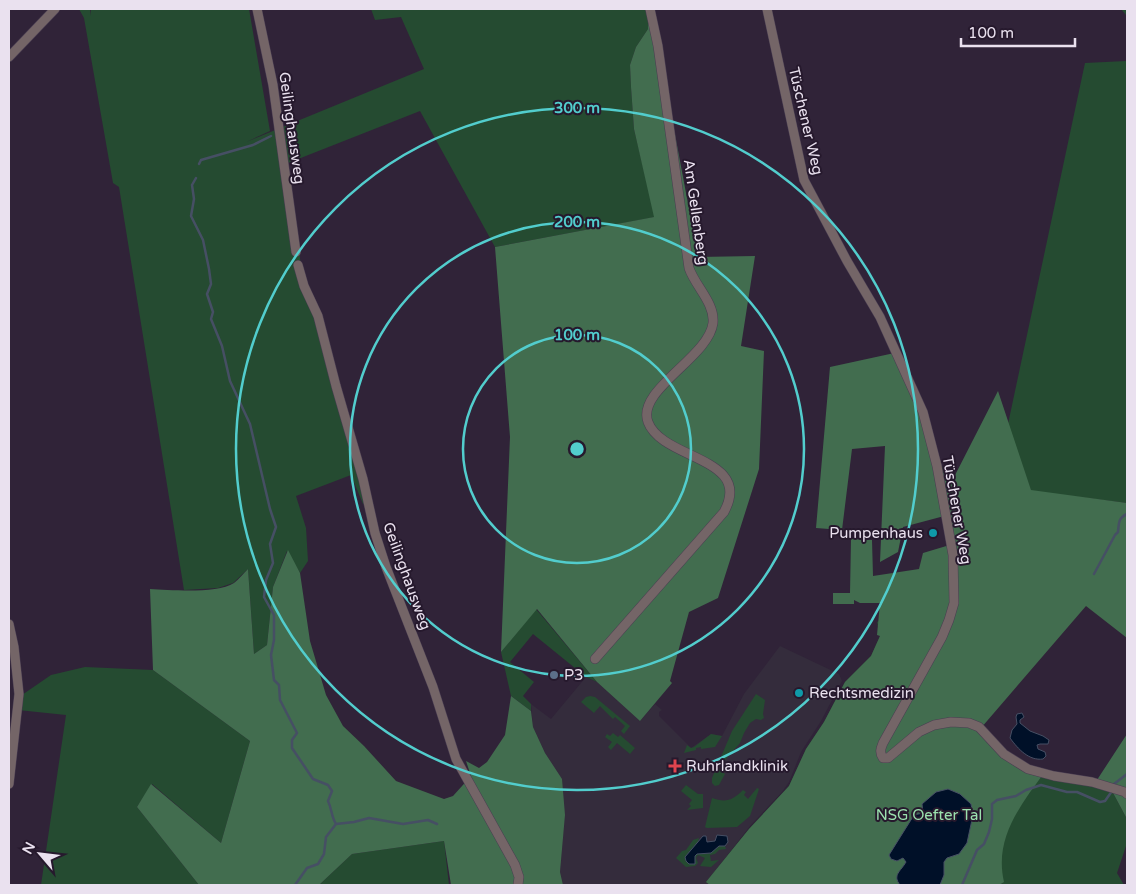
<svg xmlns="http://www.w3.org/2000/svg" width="1136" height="894" font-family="'Varela Round',sans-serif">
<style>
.medical{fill:#342c3c}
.green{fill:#254b31}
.forest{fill:#426d4f}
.water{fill:#001028;stroke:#464f64}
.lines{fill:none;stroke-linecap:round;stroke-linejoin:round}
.stream{stroke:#464f64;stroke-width:2.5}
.minor-casing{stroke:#4a3e52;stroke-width:10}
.minor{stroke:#746567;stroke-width:9}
.ring{fill:none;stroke:#52cdcd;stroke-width:2.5}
.culture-dot{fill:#0f9aa8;stroke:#26192d;stroke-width:2}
.service-dot{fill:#5c6f8a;stroke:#26192d;stroke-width:2}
.health-dot{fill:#e0444e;stroke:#26192d;stroke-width:2}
.labels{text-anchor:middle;stroke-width:4;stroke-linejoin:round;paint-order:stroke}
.street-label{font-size:15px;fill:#eae1ef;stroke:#26192d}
.poi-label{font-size:15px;fill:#eae1ef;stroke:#26192d;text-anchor:start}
.park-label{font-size:15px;fill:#9be1ae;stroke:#26192d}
.centre{fill:#52cdcd;stroke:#26192d;stroke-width:2.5}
.ring-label{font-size:15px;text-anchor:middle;font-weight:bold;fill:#52cdcd;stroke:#26192d;stroke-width:4;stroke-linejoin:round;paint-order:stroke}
</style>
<rect width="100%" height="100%" fill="#302338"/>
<path class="medical" d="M780,646L839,674L842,681L821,721L801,752L789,782L782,792L750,826L707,882L710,885H563L560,872L565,815L545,753L533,727L531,704L551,719L586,677L597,682L640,721L655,704L662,710L659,712V716L691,748L711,734L722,736L744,694Z"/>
<path class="green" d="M79,9H90L91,16V9H249L270,131L246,142L424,69L401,17L375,20L371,9H648V29L636,47L630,65L631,87L634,129L655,217L495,247L420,111L288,163L302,274L372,508L363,504L351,475L296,496L306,528L308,561L300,573L287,551L273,587L267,645L254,654L248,569L233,583L218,588L184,590L119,187L113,183L84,18Z
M1121,9H1127V503L1031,491L1008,424L1085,63L1126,61V15Z
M903,607L882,742L1017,762L1112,791L1127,819V843L1117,873L1124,885H999L1003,882L710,885L706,882L749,829L789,786L806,749L824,722L845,682L871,656L880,636L877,622Z
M536,609L597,682L586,677L533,634L510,662L534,682L523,696L531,704V711L511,696L501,652Z
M85,667L153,670L250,741L221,843L152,784L137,807L199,885H41L66,715L18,710L19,697L51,675Z
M756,694L765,700L763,714L764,718L761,720L756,719L750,723L744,733L740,743L718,768L725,774L719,785L715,786L712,783V778L732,731Z
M590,696L595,697L630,726L624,734L621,731L625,726L615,717L613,719L600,706L594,713L581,702L586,697Z
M613,733L618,737L620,735L635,748L630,754L617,743L611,750L608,747L612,742L605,737L607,734L610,736Z
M711,734L722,736L715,747L701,749V747L696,748V750L684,753L687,745L691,748L694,747Z
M686,785L698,794H703V808L687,810L691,806L689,804L692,800L681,791Z
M757,788L759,789L750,816L737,827L707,828L705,827L712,798C726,803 733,800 743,790L746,792L744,795L748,799Z
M699,838L698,842L685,857L695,856L697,854L711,852L719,846H725L726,849L719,850L715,854L710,855L711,861L719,860L711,867L700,866L705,858L698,855L696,858L698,863L695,866L686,867L676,858L682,851L686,850L693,840Z
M444,841L449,885H319L352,854Z"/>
<path class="forest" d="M648,9L662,49L674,129L698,257L755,256L741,346L764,351L759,469L718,598L689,612L670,681L672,683L640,721L597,682L537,609L501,652L510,437L495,247L654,217L634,129L631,87L630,65L636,47L648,29Z
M899,352L919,397L949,487L998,391L1031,490L1127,503V638L1086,606L981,728L1008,755L1044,773C1020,806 994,838 1004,882L999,885H710L706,882L749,829L789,786L806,749L824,722L845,682L871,656L880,636L877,635L880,603H860L854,600V604H833V593H850L851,539L872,540L873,576L919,569L923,553L953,544L948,515L903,527L898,552L880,562L885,446L852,449L842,530L816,528L830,367Z
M288,550L300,573L310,641L326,695L343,726L364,746L396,781L444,799L453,796L471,776L466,761L479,768L487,762L505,735L511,696L531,711L533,727L545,753L562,779L565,815L560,872L563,885H451L444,841L352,854L319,885H199L137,807L151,784L221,843L250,741L153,670L150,589C171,590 217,594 234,583C239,579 244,573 248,569L254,654L267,645L273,587Z
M1127,734V819L1112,791L1095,783Z"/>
<path class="water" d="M1022,713L1024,717L1020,720V723L1030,731L1043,736L1049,740L1048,744H1040L1037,745L1038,749L1045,752L1046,756L1043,759C1029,761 1018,749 1010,738L1012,730L1017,724L1016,717L1017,714Z
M948,789L960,794L971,804L973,815L967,843L959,854L947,858L944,862V875L940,885H900C892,875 901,871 906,862L903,858L897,861L891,859L889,855L914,815L923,813L922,804L936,792Z
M717,835L727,836L728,842L725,846H719L711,853L697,854L695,856V864H689L686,861L685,857L703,836H706L707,842L715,841Z"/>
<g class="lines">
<path class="stream" d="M199,164L201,160L253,145L271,136
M196,178L192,185L194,199L191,216L203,240L209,269L211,284L207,294L213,312L211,319L222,346L230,381L250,424L270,509L276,527L270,544L273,563L266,580L264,597L274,615V640L271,655L274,680L279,685L280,700L297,733L292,740V748L313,779L328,785L332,791L328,801C332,809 331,816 336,824L326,837L324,854L318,864L307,868L295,885
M1094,574L1115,535L1118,532C1119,523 1118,518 1127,514
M1114,784L1127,774
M336,824L354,822L369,818L403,824L428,820L437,824
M962,885L977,850L984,844L989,832L992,819V804L997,800L1016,796L1026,790L1041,785L1067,792H1077L1100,802L1105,801L1112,791"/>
<defs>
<path id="minor" d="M257,9L273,85L296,252
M767,9L804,180L847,261L880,317L923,412L937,466L953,555L954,603L949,620L942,637L883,743C881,748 879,752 883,758H888L919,732L934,725L951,722L969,723L979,727L1004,754L1028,769L1054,776L1092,782L1125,792L1127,794
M9,57L55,9
M298,265L304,286L318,316L336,386L363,479L375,533L386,567L433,687L456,759L515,865L519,877L518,885
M9,624L14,647L19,694L9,784
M595,659L724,512C754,457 662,460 648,422C636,390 709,357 713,323C715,303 695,286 689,268L658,46L650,9"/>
</defs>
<use href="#minor" class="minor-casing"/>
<use href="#minor" class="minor"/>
</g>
<g class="ring">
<circle cx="577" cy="449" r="114"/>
<circle cx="577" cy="449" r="227"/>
<circle cx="577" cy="449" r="341"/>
</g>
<g class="culture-dot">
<circle cx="933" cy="533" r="5"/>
<circle cx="799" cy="693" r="5"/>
</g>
<circle class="service-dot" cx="554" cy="675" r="5"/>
<path class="health-dot" d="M672.5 758.5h5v5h5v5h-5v5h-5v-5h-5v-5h5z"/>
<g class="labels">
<g class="street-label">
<text transform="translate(806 121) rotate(77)" y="5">Tüschener Weg</text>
<text transform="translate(292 128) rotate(82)" y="5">Geilinghausweg</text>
<text transform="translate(696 212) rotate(82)" y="5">Am Gellenberg</text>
<text transform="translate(957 510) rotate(80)" y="5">Tüschener Weg</text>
<text transform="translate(407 576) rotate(70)" y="5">Geilinghausweg</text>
</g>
<g class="poi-label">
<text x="923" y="538" text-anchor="end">Pumpenhaus</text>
<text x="564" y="680">P3</text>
<text x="809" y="698">Rechtsmedizin</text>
<text x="686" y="771">Ruhrlandklinik</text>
</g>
<g class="park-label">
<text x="929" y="820">NSG Oefter Tal</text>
</g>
</g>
<circle cx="577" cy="449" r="8" class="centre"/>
<g class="ring-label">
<text x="577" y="113">300 m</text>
<text x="577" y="227">200 m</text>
<text x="577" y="340">100 m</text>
</g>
<rect width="1136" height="894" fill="none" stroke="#eae1ef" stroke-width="20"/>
<g transform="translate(40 854) rotate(298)" stroke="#26192d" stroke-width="4" paint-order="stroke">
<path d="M0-4L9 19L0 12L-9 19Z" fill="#eae1ef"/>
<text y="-8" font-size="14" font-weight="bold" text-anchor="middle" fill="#eae1ef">N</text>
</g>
<path d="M961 38v8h114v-8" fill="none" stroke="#eae1ef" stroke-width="2.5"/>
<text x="968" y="38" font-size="15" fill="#eae1ef" stroke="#26192d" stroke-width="4" paint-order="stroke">100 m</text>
</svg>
